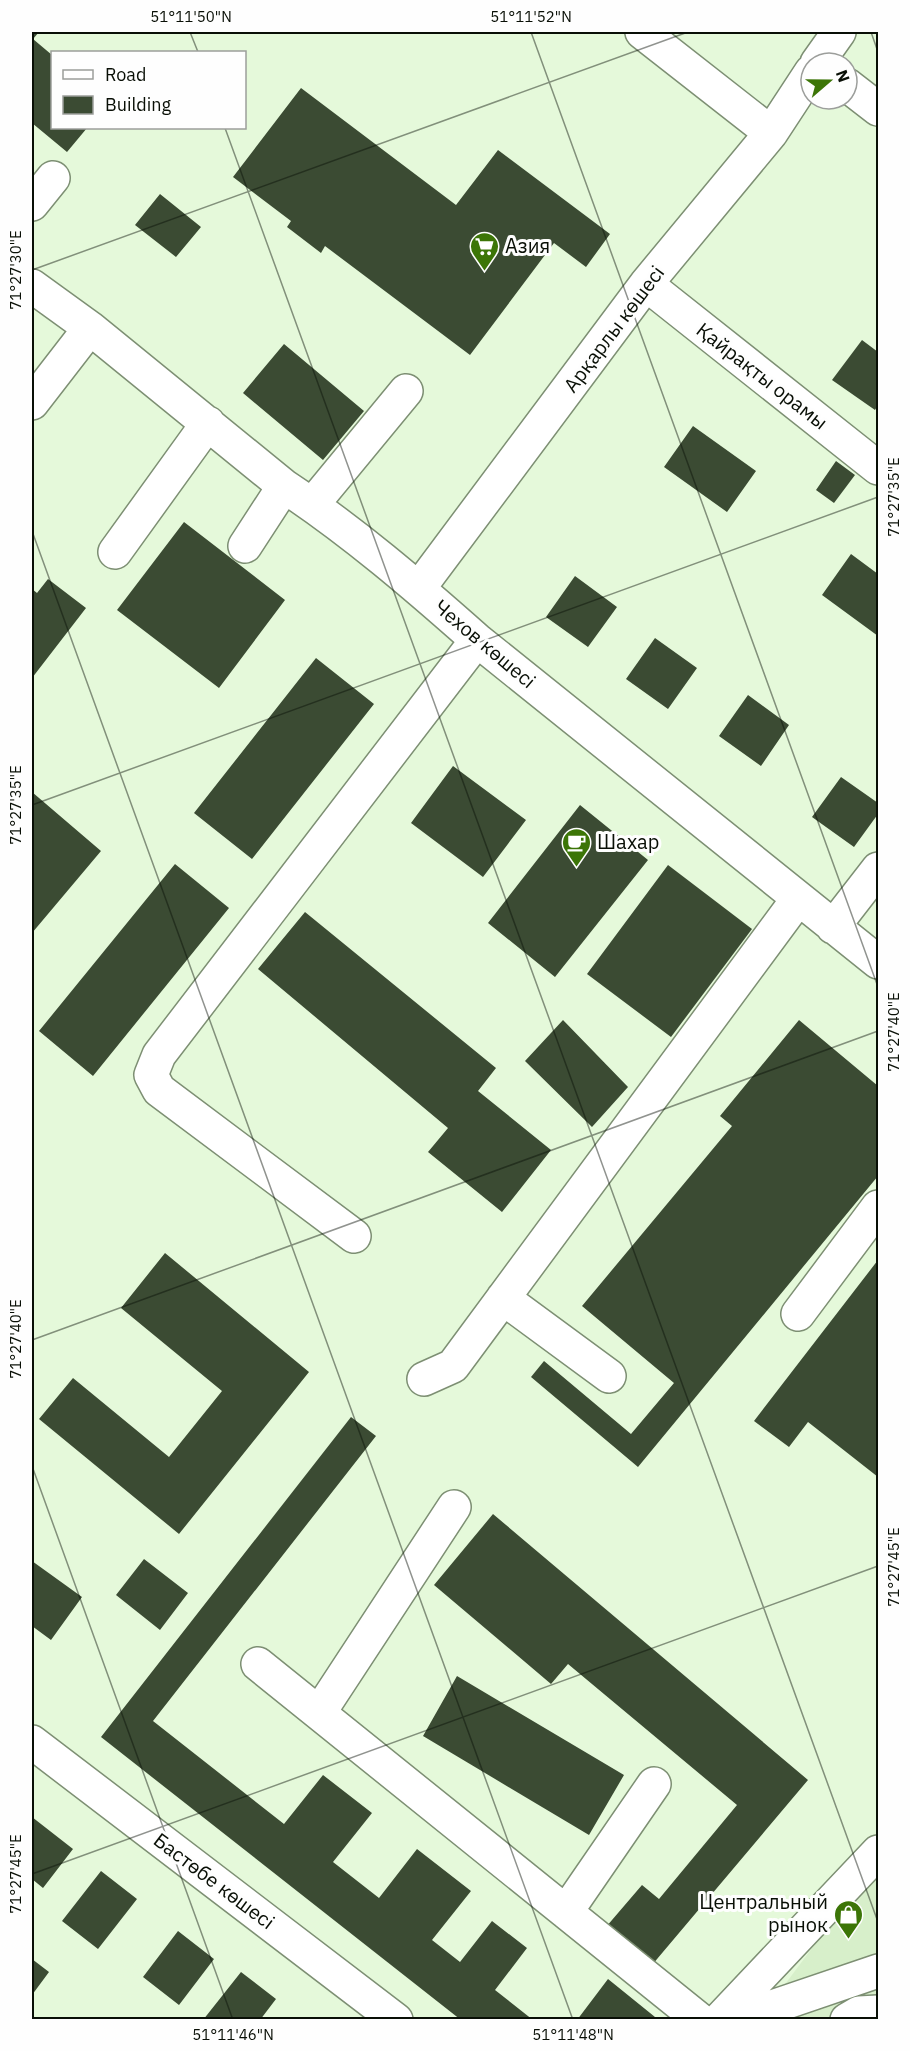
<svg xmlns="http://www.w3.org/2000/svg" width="910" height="2051" font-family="'IBM Plex Sans',sans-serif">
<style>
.built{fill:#d7efca}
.building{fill:#3b4b33}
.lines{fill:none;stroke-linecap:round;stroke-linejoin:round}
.minor-casing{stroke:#7d8f73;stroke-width:36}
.minor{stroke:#fff;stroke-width:33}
.ticks{fill:none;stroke:#090f06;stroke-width:1.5;stroke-opacity:0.45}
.labels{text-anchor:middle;stroke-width:6;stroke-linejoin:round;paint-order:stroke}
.poi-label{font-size:20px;fill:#090f06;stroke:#fefefe;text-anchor:start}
.street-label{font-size:20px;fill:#090f06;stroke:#fefefe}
.neatline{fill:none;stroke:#090f06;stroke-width:2}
.ticks-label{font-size:15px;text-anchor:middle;fill:#090f06}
</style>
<rect width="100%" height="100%" fill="#e5f9da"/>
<path class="built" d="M878,1860V2019H759Z"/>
<path class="building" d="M32,32H39L33,39L52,55V128H87L67,152L32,123Z
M301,88L456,205L498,150L610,234L586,267L554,243L470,355L325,246L321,253L287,227L291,221L233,177Z
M160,194L201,227L176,257L135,225Z
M862,340L878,352V405L875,410L832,380Z
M284,344L364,411L323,460L243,393Z
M693,426L756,471L727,512L664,467Z
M836,461L855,475L834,503L816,490Z
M184,522L285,600L219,688L117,610Z
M851,554L878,574V636L822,595Z
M575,576L617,607L588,647L546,617Z
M48,579L86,608L32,678V589L37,593Z
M655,638L697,668L668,709L626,679Z
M316,658L374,704L252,859L194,813Z
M748,695L789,725L761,766L719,736Z
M453,766L526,820L483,877L411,823Z
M841,777L878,803V814L854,847L812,817Z
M32,792L101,851L32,933Z
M580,805L648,860L555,977L488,923Z
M175,864L229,908L93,1076L39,1031Z
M668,865L752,929L671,1037L587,974Z
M305,912L496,1068L478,1091L551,1150L502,1212L428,1152L448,1128L258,969Z
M563,1020L628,1087L592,1127L525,1061Z
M799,1020L878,1086V1176L638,1467L531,1377L544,1361L631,1434L674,1383L582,1306L732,1126L720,1116Z
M165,1253L309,1372L179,1534L39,1419L73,1378L169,1457L222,1391L121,1308Z
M878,1260V1477L808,1422L789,1447L754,1421Z
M351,1417L376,1436L153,1721L284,1824L323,1775L372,1813L333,1862L379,1898L417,1849L471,1891L432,1940L460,1962L492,1921L527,1948L495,1990L533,2020H461L101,1737Z
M493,1514L808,1780L652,1965L606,1927L642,1885L659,1899L737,1805L568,1664L551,1684L434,1585Z
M144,1559L188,1593L160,1630L116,1595Z
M32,1561L82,1597L51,1640L32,1626Z
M457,1676L624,1775L589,1835L423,1736Z
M32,1817L73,1849L43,1888L32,1879Z
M101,1871L137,1899L98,1949L62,1921Z
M178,1931L214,1959L179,2005L143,1977Z
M32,1959L49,1972L32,1995Z
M241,1972L276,1999L260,2020H203Z
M608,1979L655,2017L653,2020H577Z"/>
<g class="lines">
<defs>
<path id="minor" d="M642,32L771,133
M817,63L839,32
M847,85L878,109
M32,204L53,178
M646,284L878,468
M32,286L90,328L284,486C352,531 415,585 477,640L878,962
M32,403L90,328
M312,505L406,391
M245,546L284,486
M115,552L208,423
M419,588L646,284L771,133L811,72
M833,927L878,869
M354,1236L159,1090L151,1075L159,1055L477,640
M503,1298L609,1376
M798,1314L878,1207
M424,1379L453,1366L798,899
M258,1664L700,2020
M319,1713L454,1507
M32,1742L396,2020
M566,1912L654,1784
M719,2020L878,1852
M734,2020L878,1971
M847,2020L859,2013L878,2012"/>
</defs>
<use href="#minor" class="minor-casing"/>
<use href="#minor" class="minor"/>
</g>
<path class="ticks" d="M190,32L198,52M531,32L878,987M871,32L878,52M225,128L878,1922M32,270L688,32M32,531L573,2020M32,805L878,497M32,1340L878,1031M32,1466L233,2020M32,1874L878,1566"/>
<defs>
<symbol id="supermarket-pin" viewBox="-11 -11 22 30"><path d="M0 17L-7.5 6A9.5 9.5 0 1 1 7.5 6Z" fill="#3c7507" stroke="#fefefe"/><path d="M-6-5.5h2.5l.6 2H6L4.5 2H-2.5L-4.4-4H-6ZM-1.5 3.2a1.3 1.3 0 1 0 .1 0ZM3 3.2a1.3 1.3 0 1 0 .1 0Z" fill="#fff"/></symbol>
<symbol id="cafe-pin" viewBox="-11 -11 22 30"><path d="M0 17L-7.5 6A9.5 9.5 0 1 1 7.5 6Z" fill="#3c7507" stroke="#fefefe"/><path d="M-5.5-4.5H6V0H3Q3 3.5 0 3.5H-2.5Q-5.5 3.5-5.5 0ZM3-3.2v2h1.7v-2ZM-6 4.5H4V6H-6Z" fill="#fff"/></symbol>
<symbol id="shop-pin" viewBox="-11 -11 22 30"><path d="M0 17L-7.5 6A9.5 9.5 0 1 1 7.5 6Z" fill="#3c7507" stroke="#fefefe"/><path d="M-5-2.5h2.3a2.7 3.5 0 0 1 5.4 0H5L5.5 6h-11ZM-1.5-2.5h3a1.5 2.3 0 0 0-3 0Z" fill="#fff"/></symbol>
</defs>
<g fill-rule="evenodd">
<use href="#supermarket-pin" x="468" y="230" width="33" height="45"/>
<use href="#cafe-pin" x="560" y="826" width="33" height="45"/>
<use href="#shop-pin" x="832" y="1898" width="33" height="45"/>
</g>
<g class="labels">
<g class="poi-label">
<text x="505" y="253">Азия</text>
<text x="597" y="849">Шахар</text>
<text x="828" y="1909" text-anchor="end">Центральный<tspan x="828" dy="23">рынок</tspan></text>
</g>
<g class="street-label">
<text transform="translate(614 329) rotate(-53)" y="7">Арқарлы көшесі</text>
<text transform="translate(762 376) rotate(38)" y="7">Қайрақты орамы</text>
<text transform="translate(485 644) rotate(40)" y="7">Чехов көшесі</text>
<text transform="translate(214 1881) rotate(37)" y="7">Бастөбе көшесі</text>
</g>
</g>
<rect width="910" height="2051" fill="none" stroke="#fefefe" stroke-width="66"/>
<rect x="51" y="51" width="195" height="78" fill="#fefefe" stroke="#9c9e9b" stroke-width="1.5"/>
<rect x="63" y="70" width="30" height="9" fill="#ffffff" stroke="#9c9e9b" stroke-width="1.5"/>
<text x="105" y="81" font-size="18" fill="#090f06">Road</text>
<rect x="63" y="96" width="30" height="18" fill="#3b4b33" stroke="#9c9e9b" stroke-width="1.5"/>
<text x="105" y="111" font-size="18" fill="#090f06">Building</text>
<g transform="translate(829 81) rotate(70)"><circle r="28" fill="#fefefe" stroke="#9c9e9b" stroke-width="1.5"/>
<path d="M0-4.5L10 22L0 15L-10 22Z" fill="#3c7507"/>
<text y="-9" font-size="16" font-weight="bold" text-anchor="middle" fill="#090f06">N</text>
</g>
<rect x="33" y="33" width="844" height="1985" class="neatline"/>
<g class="ticks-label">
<text x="191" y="22">51°11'50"N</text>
<text x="531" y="22">51°11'52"N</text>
<text transform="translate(16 270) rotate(-90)" y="5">71°27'30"E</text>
<text transform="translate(894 497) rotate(-90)" y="5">71°27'35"E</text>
<text transform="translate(16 805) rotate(-90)" y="5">71°27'35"E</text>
<text transform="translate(894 1032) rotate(-90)" y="5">71°27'40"E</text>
<text transform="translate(16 1339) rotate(-90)" y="5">71°27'40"E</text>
<text transform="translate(894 1567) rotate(-90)" y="5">71°27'45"E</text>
<text transform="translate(16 1874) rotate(-90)" y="5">71°27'45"E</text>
<text x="233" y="2040">51°11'46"N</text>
<text x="573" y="2040">51°11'48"N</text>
</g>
</svg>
